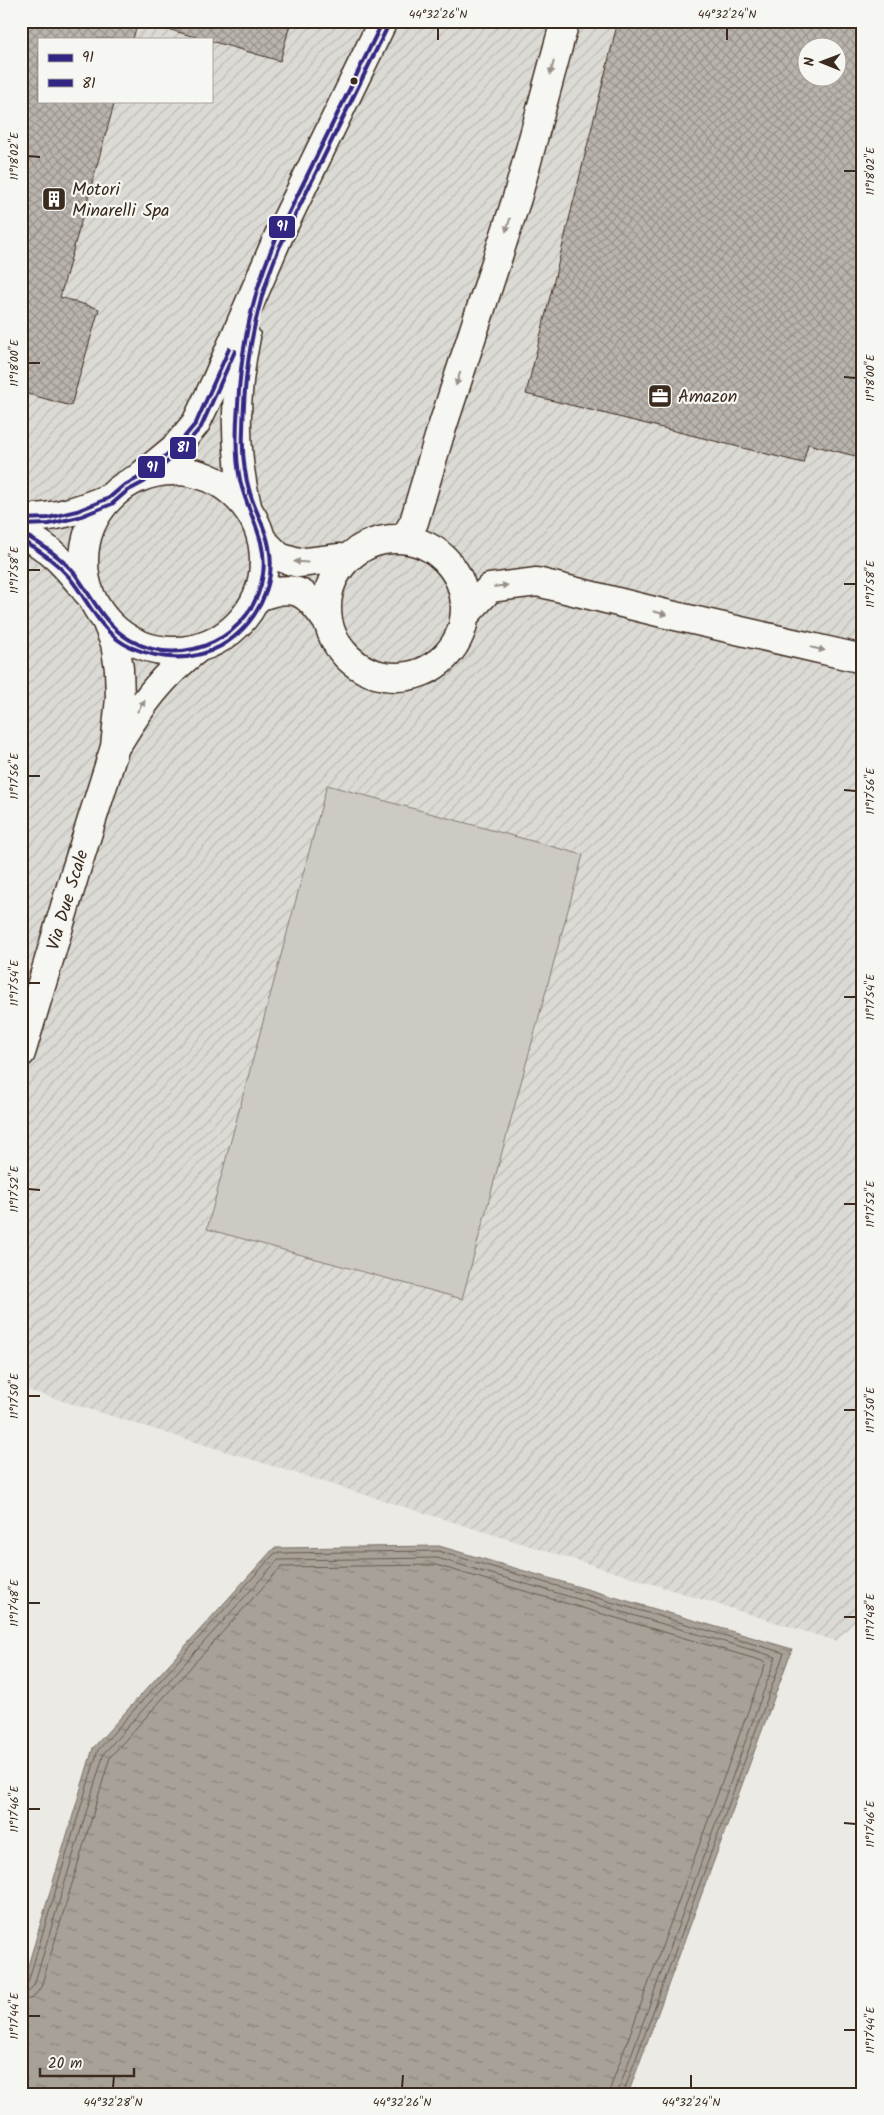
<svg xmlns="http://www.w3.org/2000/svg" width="884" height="2115" font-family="Kalam,sans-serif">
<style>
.industrial{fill:url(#industrial-furrows);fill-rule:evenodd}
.grass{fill:#cdcac4;stroke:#847a71}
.water{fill:url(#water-ripples);stroke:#7c7167}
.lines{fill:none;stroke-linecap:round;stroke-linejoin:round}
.shore{stroke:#675a4f;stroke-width:1}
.building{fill:url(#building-cross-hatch);stroke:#3b2a1e;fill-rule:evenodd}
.street-casing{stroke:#3b2a1e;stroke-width:31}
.secondary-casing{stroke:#3b2a1e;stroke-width:31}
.street{stroke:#f6f6f2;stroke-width:28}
.secondary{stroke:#f6f6f2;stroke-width:28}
.bus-1-casing{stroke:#f6f6f2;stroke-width:8}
.bus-2-casing{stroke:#f6f6f2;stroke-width:8}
.bus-1{stroke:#312783;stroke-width:4}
.bus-2{stroke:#312783;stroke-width:4}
.oneway{fill:#989088}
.ticks{fill:none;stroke:#3b2a1e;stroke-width:2}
.bus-dot{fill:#3b2a1e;stroke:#f6f6f2;stroke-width:2}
.labels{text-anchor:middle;stroke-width:4.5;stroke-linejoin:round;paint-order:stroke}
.poi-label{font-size:18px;fill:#3b2a1e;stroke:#f6f6f2;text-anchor:start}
.street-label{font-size:18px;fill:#3b2a1e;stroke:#f6f6f2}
.line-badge{stroke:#f6f6f2;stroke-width:2}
.badge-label{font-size:14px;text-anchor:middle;font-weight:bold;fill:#fff}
.neatline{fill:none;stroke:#3b2a1e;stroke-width:2}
.ticks-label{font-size:12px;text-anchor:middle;fill:#3b2a1e}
</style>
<defs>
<pattern id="industrial-furrows" width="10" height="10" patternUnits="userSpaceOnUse" patternTransform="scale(1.25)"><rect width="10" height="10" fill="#dcdad4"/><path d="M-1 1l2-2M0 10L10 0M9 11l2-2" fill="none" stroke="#bebbb6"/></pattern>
<pattern id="water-ripples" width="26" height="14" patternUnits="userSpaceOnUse" patternTransform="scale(1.25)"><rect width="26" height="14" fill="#a8a198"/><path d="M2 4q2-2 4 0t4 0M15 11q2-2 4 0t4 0" fill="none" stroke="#8a837b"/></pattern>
<pattern id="building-cross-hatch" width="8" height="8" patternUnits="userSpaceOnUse" patternTransform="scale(1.25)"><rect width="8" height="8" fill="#bab4ae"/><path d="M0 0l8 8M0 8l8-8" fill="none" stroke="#98938d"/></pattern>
</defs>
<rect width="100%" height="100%" fill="#ebeae5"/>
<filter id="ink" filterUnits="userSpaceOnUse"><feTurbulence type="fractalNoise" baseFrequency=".02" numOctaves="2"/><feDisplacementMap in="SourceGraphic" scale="10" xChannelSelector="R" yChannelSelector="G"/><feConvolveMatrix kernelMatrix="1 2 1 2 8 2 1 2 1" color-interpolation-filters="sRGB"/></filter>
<g filter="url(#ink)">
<path class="industrial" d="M21,21H863V1612L836,1641L21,1388ZM39,39H211V101H39ZM806,48H836V78H806Z"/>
<path class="grass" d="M327,785L583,855L462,1299L207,1229Z"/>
<path class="water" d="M439,1546L792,1649L628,2094H21V1989L93,1748L274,1548Z"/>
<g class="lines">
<path class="shore" d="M21,1987L26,1986L28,1982L98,1750L275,1553L438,1551L784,1653L623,2094
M21,1993L29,1991L34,1985L104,1753L278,1560L437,1558L776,1657L617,2094
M21,2001L33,1998L41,1987L110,1757L281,1567L436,1565L766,1662L611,2086L610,2094"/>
</g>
<path class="building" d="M21,21H138L133,39H39V101H115L60,297L99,309L71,406L21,392Z
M140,21H291L280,61L211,41V39H202Z
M618,21H863V458L808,444L803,463L526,394ZM806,48H836V78H806Z"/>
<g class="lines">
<defs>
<path id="street" d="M404,539L414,522L439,437L517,198L565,21
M327 608a69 69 0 1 1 138 0a69 69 0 1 1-138 0Z
M263,541L279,557L298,563L340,558L347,559
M258,597C297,582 307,592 329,624
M465,615L490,588L537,582L662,613L863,659"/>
<g id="secondary">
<path d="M246,337C234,394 233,450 247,506"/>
<circle cx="174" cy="561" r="90"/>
<path d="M142,475L176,447L196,423L217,379L279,235L383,21"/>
<path d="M21,519C57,517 75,512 109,498"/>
<path d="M21,533C54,550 66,566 88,593"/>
<path d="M119,741C142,704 162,676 197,649"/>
<path id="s1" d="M21,1053L76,870L115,747L120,698L119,669L115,643L107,623"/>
</g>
</defs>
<use href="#street" class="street-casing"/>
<use href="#secondary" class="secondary-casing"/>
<use href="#street" class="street"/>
<use href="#secondary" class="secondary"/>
<defs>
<path id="bus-1" d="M21,519L48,518L77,511L109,498L123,486L140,477L176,447L196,423L229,349
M21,533C42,544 60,556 75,574C92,597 105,626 130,640C184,671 255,636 263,574C268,540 247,512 240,480C235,455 236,429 238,405C241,348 252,295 274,243L383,21"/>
<path id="bus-2" d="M21,525L49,524L79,517L112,504L127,491L144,482L180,451L201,427L235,351
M21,540C40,550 55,561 69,577C88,600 101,634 130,647C161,660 192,662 221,646C255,626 277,586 269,547C266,528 255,511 250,493C244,473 242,451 243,430C244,366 255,304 280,246L389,24"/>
</defs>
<use href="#bus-1" class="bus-1-casing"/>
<use href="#bus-2" class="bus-2-casing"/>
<use href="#bus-1" class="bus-1"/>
<use href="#bus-2" class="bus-2"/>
</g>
<defs><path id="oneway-solid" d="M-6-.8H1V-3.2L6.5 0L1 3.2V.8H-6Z" transform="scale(1.25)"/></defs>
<g class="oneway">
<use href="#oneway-solid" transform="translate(552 68) rotate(105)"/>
<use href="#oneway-solid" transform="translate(508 225) rotate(108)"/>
<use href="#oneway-solid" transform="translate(458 379) rotate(108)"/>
<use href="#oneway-solid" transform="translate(301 562) rotate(-177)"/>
<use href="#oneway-solid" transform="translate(501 586) rotate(-7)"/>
<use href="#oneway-solid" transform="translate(660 613) rotate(14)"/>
<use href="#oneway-solid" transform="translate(818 649) rotate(13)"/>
<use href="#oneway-solid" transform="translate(141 706) rotate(-57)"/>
</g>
</g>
<path class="ticks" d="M438,40V28M727,40V28M28,156L40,157M844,171H856M28,363H40M844,377L856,378M28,570H40M844,584H856M28,776H40M844,790L856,791M28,983H40M844,997H856M28,1189L40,1190M844,1204H856M28,1396H40M844,1410H856M28,1603H40M844,1617H856M28,1809H40M844,1823L856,1824M28,2016H40M844,2030H856M113,2088L114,2075M402,2088L403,2075M691,2088V2075"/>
<defs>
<symbol id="building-square" viewBox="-11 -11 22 22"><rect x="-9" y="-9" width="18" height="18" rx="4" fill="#3b2a1e" stroke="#f6f6f2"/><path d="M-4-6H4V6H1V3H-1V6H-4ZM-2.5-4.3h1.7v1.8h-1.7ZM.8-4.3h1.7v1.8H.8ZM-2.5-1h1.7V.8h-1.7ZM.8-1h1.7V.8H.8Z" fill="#fff"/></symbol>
<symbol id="office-square" viewBox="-11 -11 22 22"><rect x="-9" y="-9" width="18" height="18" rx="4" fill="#3b2a1e" stroke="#f6f6f2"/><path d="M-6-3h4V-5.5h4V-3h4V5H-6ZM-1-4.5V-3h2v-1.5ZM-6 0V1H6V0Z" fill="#fff"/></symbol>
</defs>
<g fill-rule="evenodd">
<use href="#building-square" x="40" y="185" width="28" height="28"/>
<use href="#office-square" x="646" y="382" width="28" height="28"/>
</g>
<circle class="bus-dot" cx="354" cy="81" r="4.5"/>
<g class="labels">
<g class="poi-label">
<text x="72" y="195">Motori<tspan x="72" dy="21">Minarelli Spa</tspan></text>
<text x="678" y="402">Amazon</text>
</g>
<g class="street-label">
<text dy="6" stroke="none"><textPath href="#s1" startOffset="160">Via Due Scale</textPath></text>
</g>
</g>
<g class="line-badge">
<rect x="268" y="215" width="28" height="24" rx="5" fill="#312783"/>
<rect x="169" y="436" width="28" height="24" rx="5" fill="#312783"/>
<rect x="137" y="455" width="29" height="24" rx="5" fill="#312783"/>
</g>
<g class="badge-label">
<text x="282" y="231">91</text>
<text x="183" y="452">81</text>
<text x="152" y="472">91</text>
</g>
<rect width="884" height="2115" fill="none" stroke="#f6f6f2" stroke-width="55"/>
<rect x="38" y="38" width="175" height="65" fill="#f6f6f2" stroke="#aba49d"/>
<rect x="48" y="54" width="25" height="8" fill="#312783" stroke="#aba49d"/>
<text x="82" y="62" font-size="15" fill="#3b2a1e">91</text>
<rect x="48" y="79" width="25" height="8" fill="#312783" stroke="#aba49d"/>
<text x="82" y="88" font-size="15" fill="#3b2a1e">81</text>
<g transform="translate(822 62) rotate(271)"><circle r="24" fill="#f6f6f2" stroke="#aba49d"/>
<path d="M0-4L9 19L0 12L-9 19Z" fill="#3b2a1e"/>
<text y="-8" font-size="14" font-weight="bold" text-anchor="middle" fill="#3b2a1e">N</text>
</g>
<path d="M40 2068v8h94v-8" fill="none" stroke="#3b2a1e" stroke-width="2.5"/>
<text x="48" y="2068" font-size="15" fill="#3b2a1e" stroke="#f6f6f2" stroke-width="4" paint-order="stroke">20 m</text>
<rect x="28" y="28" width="828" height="2060" class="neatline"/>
<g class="ticks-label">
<text x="438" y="18">44°32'26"N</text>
<text x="727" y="18">44°32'24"N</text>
<text transform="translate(14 156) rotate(-90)" y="4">11°18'02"E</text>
<text transform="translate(870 171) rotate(-90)" y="4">11°18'02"E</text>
<text transform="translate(14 363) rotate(-90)" y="4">11°18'00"E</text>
<text transform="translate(870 378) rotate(-90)" y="4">11°18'00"E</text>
<text transform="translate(14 570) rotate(-90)" y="4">11°17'58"E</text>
<text transform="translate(870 584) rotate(-90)" y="4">11°17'58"E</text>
<text transform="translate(14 776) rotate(-90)" y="4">11°17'56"E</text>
<text transform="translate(870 791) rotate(-90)" y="4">11°17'56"E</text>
<text transform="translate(14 983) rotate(-90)" y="4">11°17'54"E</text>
<text transform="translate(870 997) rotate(-90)" y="4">11°17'54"E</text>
<text transform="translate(14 1189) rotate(-90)" y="4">11°17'52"E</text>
<text transform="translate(870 1204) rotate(-90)" y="4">11°17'52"E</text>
<text transform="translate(14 1396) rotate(-90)" y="4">11°17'50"E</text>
<text transform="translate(870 1410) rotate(-90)" y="4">11°17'50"E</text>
<text transform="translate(14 1603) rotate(-90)" y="4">11°17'48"E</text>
<text transform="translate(870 1617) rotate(-90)" y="4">11°17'48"E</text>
<text transform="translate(14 1809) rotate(-90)" y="4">11°17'46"E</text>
<text transform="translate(870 1824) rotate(-90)" y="4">11°17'46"E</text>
<text transform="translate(14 2016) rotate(-90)" y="4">11°17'44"E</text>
<text transform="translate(870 2030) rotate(-90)" y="4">11°17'44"E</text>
<text x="113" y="2106">44°32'28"N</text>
<text x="402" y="2106">44°32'26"N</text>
<text x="691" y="2106">44°32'24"N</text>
</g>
</svg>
